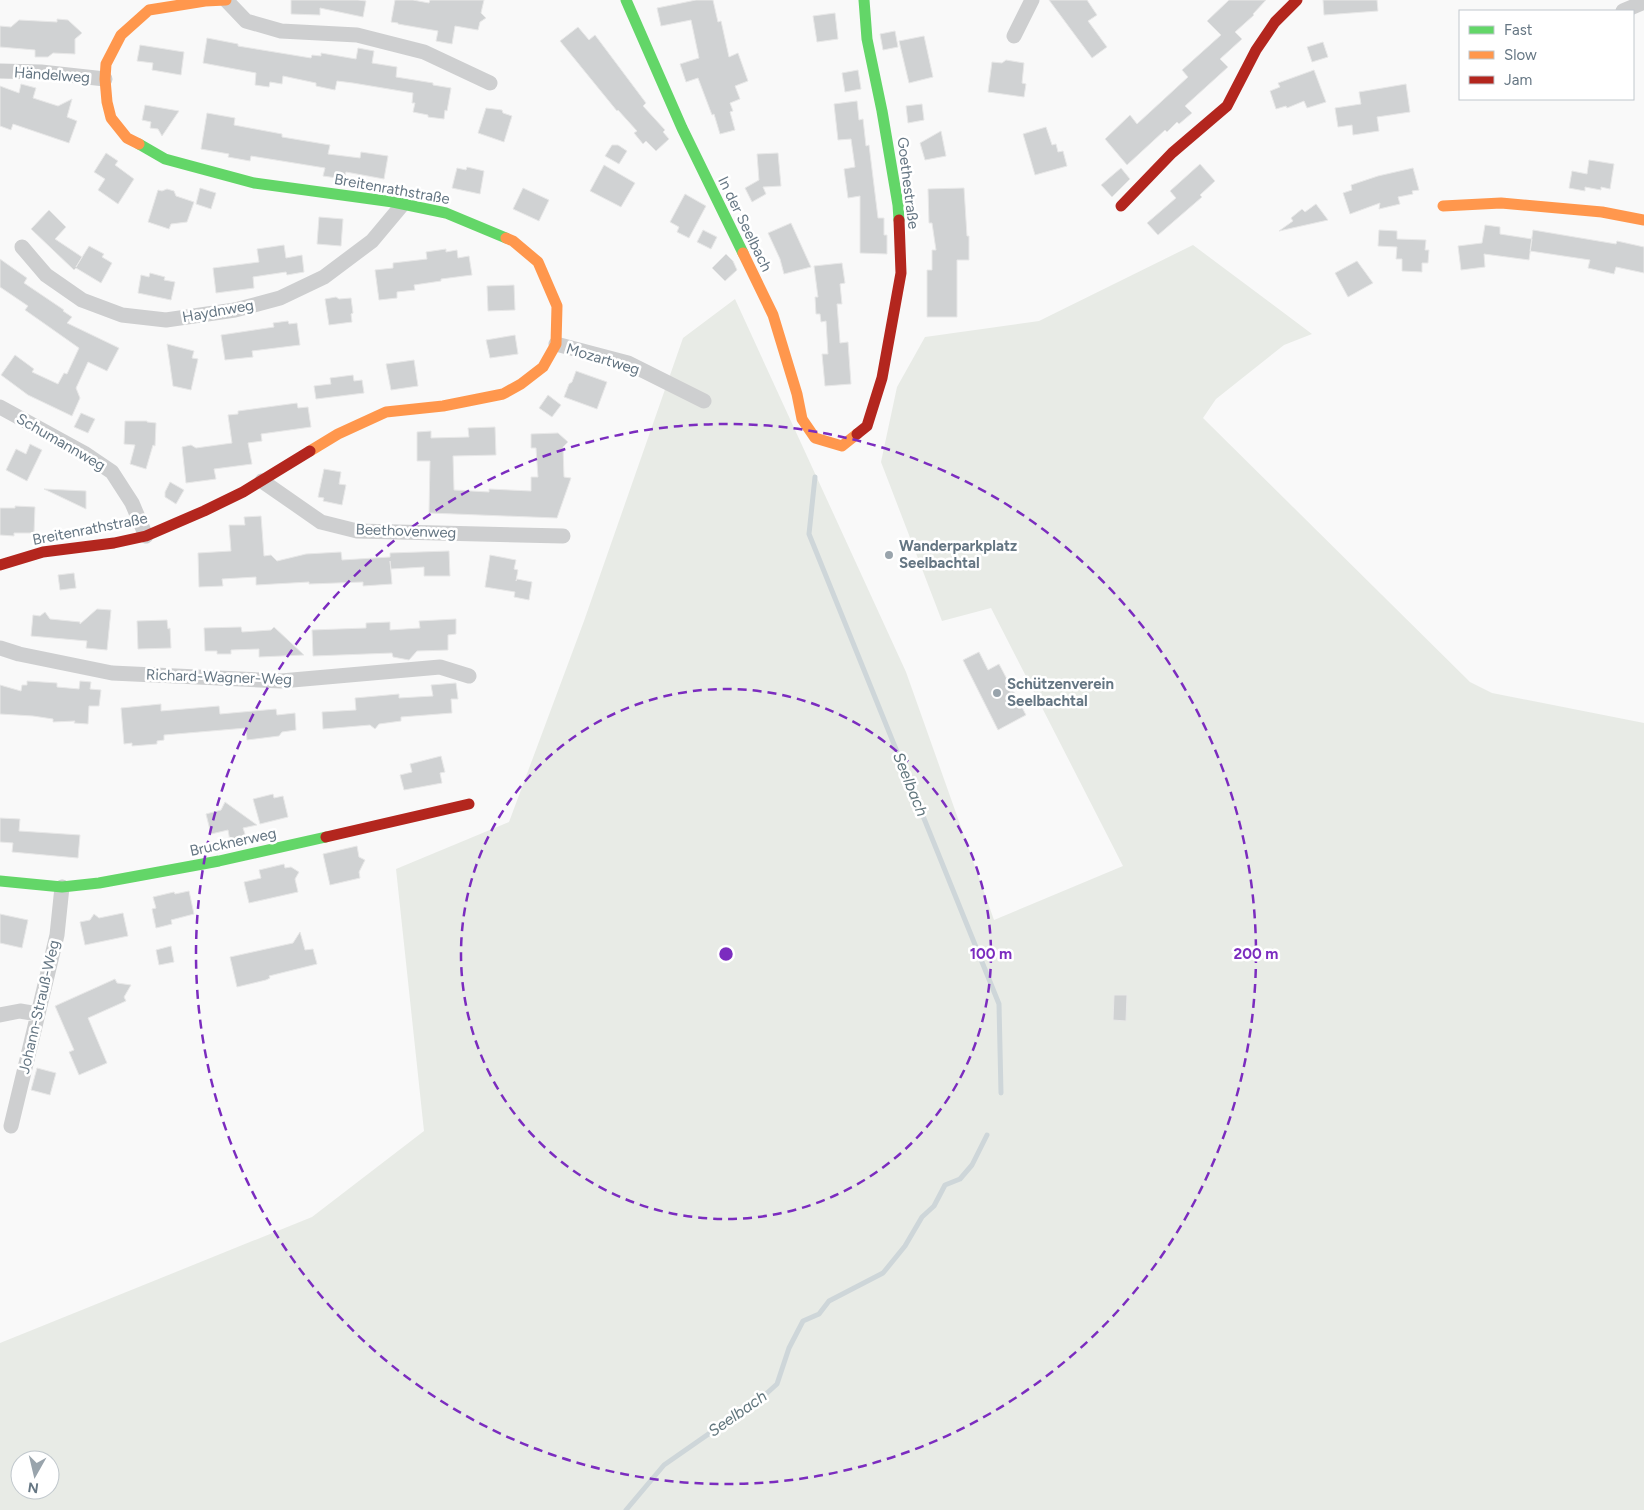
<svg xmlns="http://www.w3.org/2000/svg" width="1644" height="1510" font-family="Figtree,sans-serif">
<style>
.green{fill:#e8ebe6;fill-rule:evenodd}
.lines{fill:none;stroke-linecap:round;stroke-linejoin:round}
.stream{stroke:#ced6d9;stroke-width:5}
.building{fill:#d0d2d3;stroke:#e8e8e8}
.street{stroke:#cecfd0;stroke-width:15}
.fast{stroke:#63d668;stroke-width:11}
.slow{stroke:#ff974d;stroke-width:11}
.jam{stroke:#b3261e;stroke-width:11}
.ring{fill:none;stroke:#7b2cbf;stroke-width:2.5;stroke-dasharray:9 6}
.poi-dot{fill:#99a4ac;stroke:#fff;stroke-width:2}
.labels{text-anchor:middle;stroke-width:5;stroke-linejoin:round;paint-order:stroke}
.street-label{font-size:15px;fill:#657683;stroke:#fff}
.poi-label{font-size:15px;font-weight:bold;fill:#657683;stroke:#fff;text-anchor:start}
.water-label{font-size:16px;font-style:italic;fill:#60757c;stroke:#fff}
.centre{fill:#7b2cbf;stroke:#fff;stroke-width:2.5}
.ring-label{font-size:15px;text-anchor:middle;font-weight:bold;fill:#7b2cbf;stroke:#fff;stroke-width:5;stroke-linejoin:round;paint-order:stroke}
</style>
<rect width="100%" height="100%" fill="#f9f9f9"/>
<path class="green" d="M1193,245L1312,334L1284,345L1216,399L1203,418L1470,682L1492,693L1644,723V1510H0V1343L312,1217L424,1131L396,869L509,822L584,621L683,338L735,299L906,672L994,920L1123,866L991,608L942,621L881,462L897,387L925,337L1039,321ZM20,1460H50V1490H20Z"/>
<g class="lines">
<path class="stream" d="M815,477L809,534L999,1004L1001,1093
M626,1510L664,1465L766,1394L777,1384L789,1348L803,1321L819,1314L829,1301L883,1273L905,1246L922,1217L934,1206L945,1185L960,1179L972,1165L987,1135"/>
</g>
<path class="building" d="M291,0H358L366,1L363,17L320,8V15L291,14Z
M395,0H413L429,3L430,0H484L481,13L486,18L480,22L478,30L455,26L452,44L436,41L438,31L398,24V23L391,22Z
M696,0H713L718,22L721,21L729,57L738,53L748,81L735,86L740,99L730,103L733,111L730,112L735,130L720,134L714,114L712,115L698,78L686,82L680,64L699,58L691,20L661,26L657,8Z
M1049,0H1087L1097,15L1088,21L1107,47L1092,58Z
M1229,0H1266L1253,14L1254,15L1235,32L1242,39L1220,59L1228,67L1185,106L1192,113L1179,124L1177,122L1167,132L1165,130L1127,165L1105,139L1130,115L1137,124L1188,77L1182,70L1221,35L1207,21Z
M1323,0H1377L1378,11L1324,15Z
M835,13L838,39L817,42L813,16Z
M57,19L68,20L82,33L75,39V54L53,53L48,57H35V50L0,47V26L11,27L19,20L57,22Z
M578,27L589,40L595,35L646,103L643,106L665,130L663,132L669,139L656,151L646,141L643,144L634,133L637,131L618,110L617,111L560,41Z
M895,31L898,47L883,50L880,34Z
M924,36L933,77L909,83L899,41Z
M207,38L238,44V46L311,58L312,55L321,56V53L356,59L358,48L374,51L372,63L397,67L396,77L433,83V85L451,88L447,111L445,110L444,119L428,117V115L413,112L415,103H412L413,93L353,83L337,81L335,90L316,86V83L283,76L282,84L270,82L269,87L255,85L256,73L203,63Z
M1323,42L1328,57L1312,62L1307,47Z
M140,45L184,52L181,75L152,70L153,63L137,61Z
M1006,60L1024,63L1022,83L1026,84L1024,97L988,92L992,62L1002,63Z
M858,70L861,89L845,92L842,73Z
M1314,70L1326,102L1307,108L1304,101L1287,108L1286,106L1276,109L1270,91L1280,87L1278,83Z
M21,84L36,88L33,98L58,106L72,99L67,117L77,121L69,143L13,124L11,130L0,126V86L19,93Z
M1406,84L1410,112L1377,117L1379,131L1353,135L1352,125L1338,127L1335,108L1361,104L1359,92Z
M857,101L859,120L863,119L866,146L869,145L878,218H884V235H887V254L860,253V196L848,198L844,169L855,167L851,139L838,140L834,104Z
M922,104L924,120L908,123L906,106Z
M145,105L179,111L162,136L158,129L150,128L151,122L142,120Z
M486,108L502,110L503,113L512,116L504,142L478,133Z
M207,113L235,118L234,125L282,134V137L330,145L328,154L360,158L361,152L388,156L384,179L346,172L344,179L323,176L325,168L251,156L250,161L228,157L229,154L201,149Z
M1046,127L1052,145L1056,144L1058,152L1063,151L1067,166L1035,175L1023,134Z
M941,131L946,156L925,160L920,143Z
M612,145H618L627,151L619,164L605,156Z
M106,153L118,161L115,165L134,179L118,204L98,190L105,179L94,172Z
M778,153L781,186L763,187L766,194L752,202L745,188L759,180L757,154Z
M1589,160L1614,164L1610,189L1601,187V190L1585,187V191L1569,188L1572,171L1587,174Z
M1200,164L1215,181L1200,195L1202,197L1158,235L1147,223L1176,198L1170,191Z
M604,165L635,183L621,207L590,191Z
M467,167L484,171L480,194L452,188L457,168L466,170Z
M1121,168L1130,179L1112,197L1101,185Z
M1413,168L1419,190L1412,191L1413,194L1398,197L1400,204L1379,209L1380,203L1350,214L1343,193L1352,190L1351,185L1378,176Z
M200,188L216,193L211,209L196,204Z
M523,188L549,200L539,221L513,209Z
M964,188L967,236H969V260H957V317H927V270H932V250H936L932,223H929L928,189Z
M167,189L174,191L176,196L194,202L187,222L171,224L169,229L148,222L158,190L162,191Z
M685,194L706,206L689,238L677,232L679,227L670,222Z
M1316,204L1328,220L1279,231L1293,221L1291,218L1302,209L1305,212Z
M49,210L66,227L55,239L82,257L76,267L89,246L104,254L102,257L112,263L101,283L76,268L74,270L31,229Z
M319,217L343,219L341,246L317,244Z
M791,223L811,267L784,274L780,259L768,233Z
M1485,225L1500,227V234L1532,239L1529,260L1484,254L1485,267L1461,270L1458,246L1482,243Z
M703,230L717,237L711,249L697,242Z
M1379,230L1397,231V239L1426,240L1425,250H1429L1428,263H1422V272L1402,271V259H1396L1397,247L1378,246Z
M1533,230L1616,244L1617,241L1644,247V273L1616,267L1614,274L1588,268L1590,260L1530,251Z
M284,245L286,258L302,255L304,272L287,275L286,272L253,277L254,288L216,293L213,268L259,262L257,249Z
M446,249V252L457,250L458,258L469,256L472,275L441,279V281L414,285L415,290L397,292V298L379,300L375,270L393,268V263L427,259L426,252Z
M726,254L733,261L737,270L725,281L712,268Z
M0,259L27,278L24,283L64,310L63,311L72,317L67,323L119,348L107,371L88,362L76,388L80,398L72,416L28,395L1,375L15,355L34,369L32,372L58,384L64,373L67,374L79,348L25,310L28,306L0,287Z
M1357,261L1373,283L1348,297L1335,273Z
M842,263L845,283L840,284L842,304H837L840,343L848,342L851,384L825,386L822,354H828L826,321L821,322L820,314H816L815,297H818L814,266Z
M150,273L165,277L164,280L175,282L171,300L138,293L141,275L149,277Z
M514,285L515,310L488,311L487,286Z
M336,297L339,299L351,298L353,313L351,314L352,322L329,325L325,299Z
M288,321L289,324L297,323L300,345L252,351L253,357L225,360L221,335L274,327L273,323Z
M515,335L518,354L490,358L486,340Z
M167,344L194,351L192,358L198,359L191,390L173,386Z
M414,360L418,386L391,390L386,364Z
M576,371L607,382L597,409L564,397L569,384L572,382Z
M353,375L354,381L362,380L364,393L316,399L314,386L331,384L330,378Z
M548,395L561,405L552,417L539,408Z
M297,403L298,408L308,407L311,427L261,434L262,441L248,443L252,464L214,469L216,479L186,483L182,447L191,445L196,448L232,443L228,415L238,414V411Z
M81,413L95,419L88,433L74,427Z
M125,421H147V422L156,423L155,446L153,445L146,469L130,464L135,445L124,444Z
M495,427L496,455L453,456L454,490L489,492V489L531,491V477H538L536,448H531V434L558,433L568,442L563,447L564,477L571,478L557,518L429,513L430,461H417V432L431,431V438L469,437L468,428Z
M30,444L42,450L27,481L6,470L16,449L26,454Z
M324,469L341,472L339,484L346,485L342,505L323,501L324,498L318,497Z
M170,482L184,490L176,504L165,497V492Z
M44,489L86,491V509Z
M15,506L35,507L34,533H14V536L0,535V508H15Z
M261,516L264,556L271,555L277,561L306,554L341,552L342,560L390,557V553L449,551L450,576H424V567L391,569L390,561L392,584L363,586V582L309,584V582L256,585V577L222,579L223,586L199,587L198,553L231,551L229,525H245L244,517Z
M490,555L516,560L514,569L518,570L516,581L517,579L532,582L529,600L514,597L515,592L485,587Z
M74,573L76,588L60,590L58,575Z
M97,609L111,610L107,650L86,648L87,641L31,636L33,615L40,616L45,612L50,619L80,622V624Z
M456,619V634L448,635V650L417,651L409,660L393,657L392,653L313,656L312,630L366,628V623L390,622V630L420,628L419,621Z
M167,620L168,629L170,628L171,648L138,649L137,621Z
M241,627L242,632L271,630L274,627L304,655L259,657V649L231,650V654H217V651H205L204,628Z
M979,652L988,670L999,664L1026,715L998,730L963,660Z
M27,681L57,683V687L79,689L80,681L91,682L90,689L101,690L99,706H89L88,724L74,723L75,721L53,722V719L33,716L0,714V685L21,691L22,685H27Z
M456,683L458,699H451L452,713L401,717V721L379,724L375,729L370,725L323,729L322,712L356,710L355,698L399,694V698L433,696L431,685Z
M161,704V711L219,706L220,714L276,709L277,715L295,713L296,730L282,732L279,736L247,740L246,728L164,735V740L157,741V744L132,746V743L124,744L121,708Z
M441,756L445,772L440,773L442,783L404,790L400,775L412,772L410,764Z
M273,794L274,798L283,796L288,817L260,824L253,799Z
M225,802L257,825L243,828L246,837L230,841L228,830L211,834L206,814L221,810Z
M0,818L20,819L19,831L80,835L78,858L12,852L13,843L0,842Z
M357,846L359,857L365,860L359,872L360,878L330,885L323,854Z
M284,864L285,868L291,867L299,872L295,879L298,892L249,903L244,882L261,878L259,870Z
M189,891L194,914L171,920L172,924L156,928L152,909L156,908L153,897L174,892L175,894Z
M123,913L128,936L85,945L80,922L90,920L94,914L99,918Z
M0,914L28,920L22,948L0,943Z
M300,932L305,950L313,949L317,964L269,976L270,978L266,980L237,987L230,957L293,943Z
M171,946L174,962L159,965L156,950Z
M115,979L117,983L131,985L124,997L126,1001L88,1018L107,1063L79,1075L69,1052L74,1050L55,1006Z
M1114,995H1127L1126,1021L1113,1020Z
M37,1068L56,1073L50,1095L31,1090Z"/>
<g class="lines">
<path class="street" d="M226,0L246,21L281,31L357,35L424,52L490,83
M1623,11L1644,2
M1014,36L1032,0
M0,71L41,72L105,79
M22,247L46,275L82,300L122,315L166,320L235,310L280,298L324,277L372,241L403,204
M556,344L628,363L704,401
M0,407L84,453L112,472L132,503L146,536
M262,481L321,522L357,531L563,536
M0,648L19,654L112,673L281,681L440,667L469,676
M0,1015L20,1011L38,1014
M11,1126L57,935L62,887"/>
<path class="fast" d="M626,0L682,128L743,253
M864,0L867,39L882,111L898,205L899,220
M139,144L165,159L254,183L393,202L446,213L506,238
M0,881L62,887L99,883L219,861L326,837"/>
<path class="slow" d="M139,144L127,138L111,118L107,102L105,79L106,64L121,35L149,10L205,1L226,0
M1443,206L1501,203L1602,212L1644,220
M743,253L773,315L797,394L802,419L815,438L842,446L857,434
M310,451L338,434L386,412L443,406L503,394L521,384L543,367L556,344L557,306L538,262L513,241L506,238"/>
<path class="jam" d="M1121,206L1172,153L1227,106L1256,50L1275,22L1297,0
M857,434L867,426L882,378L901,273L899,220
M0,565L43,552L114,543L146,536L204,511L243,492L310,451
M326,837L469,804"/>
</g>
<g class="ring">
<circle cx="726" cy="954" r="265"/>
<circle cx="726" cy="954" r="530"/>
</g>
<g class="poi-dot">
<circle cx="889" cy="555" r="5"/>
<circle cx="997" cy="693" r="5"/>
</g>
<g class="labels">
<g class="street-label">
<text transform="translate(52 75) rotate(4)" y="5">Händelweg</text>
<text transform="translate(908 183) rotate(83)" y="5">Goethestraße</text>
<text transform="translate(392 189) rotate(10)" y="5">Breitenrathstraße</text>
<text transform="translate(745 224) rotate(64)" y="5">In der Seelbach</text>
<text transform="translate(218 311) rotate(-10)" y="5">Haydnweg</text>
<text transform="translate(603 359) rotate(17)" y="5">Mozartweg</text>
<text transform="translate(61 442) rotate(30)" y="5">Schumannweg</text>
<text transform="translate(90 529) rotate(-11)" y="5">Breitenrathstraße</text>
<text transform="translate(406 531) rotate(2)" y="5">Beethovenweg</text>
<text transform="translate(219 677) rotate(2)" y="5">Richard-Wagner-Weg</text>
<text transform="translate(233 842) rotate(-12)" y="5">Brucknerweg</text>
<text transform="translate(39 1007) rotate(-77)" y="5">Johann-Strauß-Weg</text>
</g>
<g class="poi-label">
<text x="899" y="551">Wanderparkplatz<tspan x="899" dy="17">Seelbachtal</tspan></text>
<text x="1007" y="689">Schützenverein<tspan x="1007" dy="17">Seelbachtal</tspan></text>
</g>
<g class="water-label">
<text transform="translate(911 784) rotate(68)" y="6">Seelbach</text>
<text transform="translate(737 1413) rotate(-35)" y="6">Seelbach</text>
</g>
</g>
<circle cx="726" cy="954" r="8" class="centre"/>
<g class="ring-label">
<text x="991" y="959">100 m</text>
<text x="1256" y="959">200 m</text>
</g>
<rect x="1459" y="10" width="175" height="90" fill="#ffffff" stroke="#c1c8cd"/>
<rect x="1469" y="26" width="25" height="8" fill="#63d668" stroke="#c1c8cd"/>
<text x="1504" y="35" font-size="15" fill="#657683">Fast</text>
<rect x="1469" y="51" width="25" height="8" fill="#ff974d" stroke="#c1c8cd"/>
<text x="1504" y="60" font-size="15" fill="#657683">Slow</text>
<rect x="1469" y="76" width="25" height="8" fill="#b3261e" stroke="#c1c8cd"/>
<text x="1504" y="85" font-size="15" fill="#657683">Jam</text>
<g transform="translate(35 1475) rotate(188)"><circle r="24" fill="#ffffff" stroke="#c1c8cd"/>
<path d="M0-4L9 19L0 12L-9 19Z" fill="#99a4ac"/>
<text y="-8" font-size="14" font-weight="bold" text-anchor="middle" fill="#657683">N</text>
</g>
</svg>
